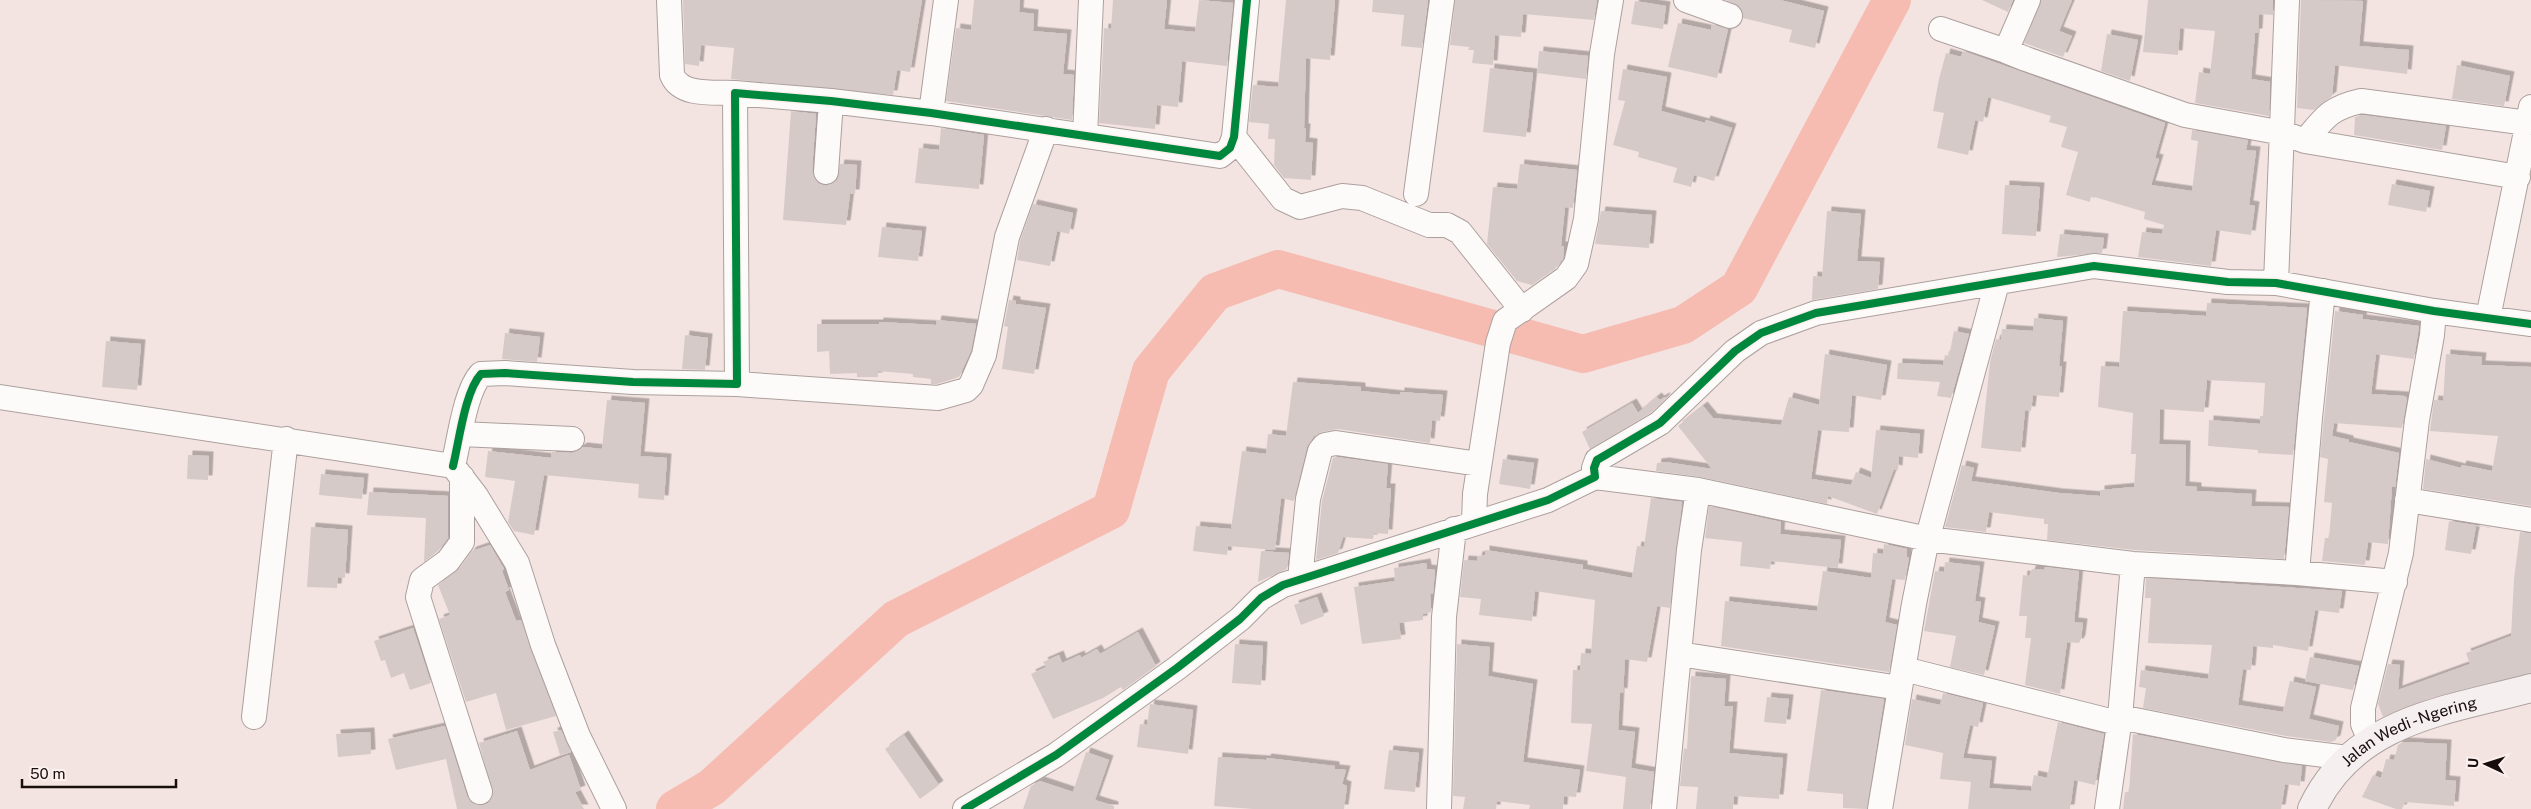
<svg xmlns="http://www.w3.org/2000/svg" width="2531" height="809" font-family="'Public Sans',sans-serif">
<style>
.lines{fill:none;stroke-linecap:round;stroke-linejoin:round}
.river{stroke:#f6bbb1;stroke-width:38}
.building{fill:#d6cac8;filter:url(#shadow)}
.street-casing{stroke:#aca09d;stroke-width:26}
.secondary-casing{stroke:#aca09d;stroke-width:30}
.street{stroke:#fdfbfa;stroke-width:24}
.secondary{stroke:#f5f0ef;stroke-width:28}
.cycleway-casing{stroke:#fcf0ee;stroke-width:11}
.cycleway{stroke:#00873e;stroke-width:8}
.labels{text-anchor:middle;stroke-width:4.5;stroke-linejoin:round;paint-order:stroke}
.street-label{font-size:16px;fill:#170d0c;stroke:#fcf0ee}
</style>
<defs>
<filter id="shadow"><feDropShadow dx="4.5" dy="-4.5" stdDeviation="0" flood-color="#0004"/></filter>
</defs>
<rect width="100%" height="100%" fill="#f3e4e1"/>
<g class="lines">
<path class="river" d="M675,809L712,787L896,619L1111,510L1151,371L1215,292L1278,269L1583,354L1683,325L1739,288L1892,0"/>
</g>
<path class="building" d="M683,0H922L910,72L897,70L893,95L731,79L734,48L701,45L699,66L685,64Z
M974,0H1020L1019,12L1034,14L1033,31L1067,34L1063,74L1074,75L1072,120L946,101L956,28L971,30Z
M1113,0H1167L1164,29L1195,32L1199,0L1233,3L1227,66L1182,61L1178,107L1157,105L1155,129L1099,123L1104,28L1111,29Z
M1286,0H1335L1330,60L1306,58L1304,128H1306L1305,142L1313,143L1311,180L1284,178L1274,165L1275,139H1268L1269,124L1249,122L1253,85L1278,87Z
M1373,0H1428L1422,48L1401,46L1404,15L1372,12Z
M1455,0H1597L1594,20L1523,14L1521,37L1495,35L1493,65L1472,63L1474,50H1468L1469,47L1450,45Z
M1726,0H1780L1824,11L1815,48L1789,42L1792,30L1743,18L1740,7Z
M1982,0H2013L2008,12Z
M2041,0H2072L2059,31L2072,36L2063,57L2024,43Z
M2148,0H2273V15L2259,14L2258,33H2255L2251,79L2270,82L2269,116L2195,103L2199,72L2210,74L2215,31L2180,28L2178,55L2143,52Z
M2301,0L2363,1L2359,46L2409,50L2407,74L2335,65L2332,96L2314,110L2297,108Z
M1635,1L1666,6L1663,29L1631,24Z
M1678,23L1711,30V24L1728,29L1717,78L1668,67Z
M2107,34L2138,40L2130,81L2101,71Z
M1539,51L1588,56L1586,79L1537,73Z
M1963,51L2165,123L2155,158L2159,159L2151,185L2192,191L2198,141L2191,140L2192,130L2248,140L2246,150L2256,151L2249,205L2255,206L2251,235L2216,230L2211,266L2138,257L2142,232L2162,234L2164,225L2144,219L2145,212L2091,196L2090,202L2066,195L2078,152L2061,147L2067,127L2049,122L2051,116L1988,97L1983,122L1975,120L1968,155L1937,148L1944,113L1933,111L1939,79L1946,53L1961,57Z
M2457,65L2510,76L2504,106L2452,99Z
M1490,68L1533,73L1526,137L1483,132Z
M1623,69L1667,77L1661,111L1705,123L1706,120L1732,128L1714,181L1694,175L1691,187L1673,182L1677,168L1638,157L1639,152L1613,145L1625,101L1618,100Z
M791,111L816,114L812,171L818,183L826,186L837,180L840,164L857,165L855,194H850L846,225L783,220Z
M2362,115L2446,126L2442,150L2354,135L2355,117Z
M941,128L984,135L979,189L915,183L919,148L939,150Z
M1520,164L1577,170L1573,208L1565,207L1561,246H1564L1563,258L1555,269L1532,285L1517,281L1487,244L1493,187L1517,189Z
M2392,184L2430,191L2426,212L2388,205Z
M2005,185L2040,187L2036,236L2002,234Z
M1033,204L1073,213L1069,234L1057,231L1050,266L1017,260L1020,241Z
M1601,211L1652,215L1649,248L1595,244Z
M1827,211L1861,214L1857,261L1880,262L1878,289L1812,300L1813,276L1822,277Z
M882,227L922,231L918,261L878,257Z
M2060,234L2104,238L2102,253L2057,257Z
M1009,300L1016,301V304L1046,308L1034,374L1002,369L1008,327L1004,326Z
M2207,303L2307,308L2293,455L2258,453V450L2208,446L2209,420L2260,424V416H2263L2265,383L2207,380L2204,412L2160,409L2159,444L2186,445L2185,486L2197,487V491L2252,494L2251,506L2289,507L2284,559L2134,550L2047,540L2048,524H2044V519L1989,512L1986,532L1945,527L1962,465L1974,468L1971,481L2059,493L2100,496V490L2134,487L2136,454H2131L2133,413L2098,407L2101,366L2119,367L2123,311L2206,316Z
M2335,311L2363,315L2362,319L2419,326L2414,359L2376,354L2371,394L2404,396L2407,398L2402,428L2334,423L2332,436L2349,440V442L2399,453L2395,487L2392,486L2388,544L2368,542L2365,565L2322,561L2325,538H2329L2332,503L2324,502L2328,459L2320,457Z
M2034,318L2063,321L2059,366H2062L2059,397L2033,395L2031,411L2025,410L2021,452L1981,448L1990,362L1996,339L2001,340L2002,329L2033,331Z
M937,320L976,324L971,351L959,377L937,384H931V379L913,377V374L878,371V377H857V373L830,374L829,351L817,352V324H879V322L936,325Z
M1954,331L1969,334L1951,398L1937,396L1940,382L1897,379L1898,363L1943,365L1945,355L1949,356Z
M505,333L540,337L537,362L502,359Z
M685,335L708,338L705,370L682,369Z
M106,341L141,344L137,390L102,387Z
M1825,354L1887,365L1881,400L1852,395L1849,432L1818,430L1811,479L1851,485L1856,472L1871,478L1876,430L1920,434L1918,458L1899,456L1898,470L1894,469L1877,514L1828,496L1827,504L1701,477L1656,471L1657,463L1665,462L1712,469L1678,426L1703,406L1713,418L1781,425L1789,397L1819,405Z
M2446,354L2482,357L2481,365L2531,367V506L2423,489L2426,459L2461,468L2462,465L2492,471L2498,436L2430,431L2434,400L2443,401Z
M1293,382L1361,387V391L1400,395V392L1443,395L1440,421L1432,420L1430,443L1338,429L1322,432L1314,436L1307,447L1294,501L1281,498L1275,550L1228,546L1227,555L1193,551L1196,526L1231,529L1242,451L1266,454L1268,434L1286,436Z
M1657,397L1660,400L1665,397L1666,398L1652,412L1590,449L1582,432L1632,403L1638,413Z
M607,400L645,403L640,456L667,458L664,500L638,498L639,484L544,475L534,535L514,531L508,522L515,481L485,477L488,451L551,458L552,452L572,453L583,447L602,449Z
M188,455L209,456L208,480L187,479Z
M1336,457L1388,464L1386,488H1391L1388,534L1374,533L1373,539L1343,537L1338,553L1316,560L1322,501L1333,458Z
M1503,459L1534,463L1530,489L1499,484Z
M321,474L364,478L362,499L319,495Z
M369,492L448,496V537L438,551L424,562L426,518L367,515Z
M1651,498L1682,502L1670,608L1657,606L1647,662L1625,659L1623,693L1620,692L1618,730L1635,732L1631,768L1654,772L1650,809H1623L1626,777L1586,771L1592,724L1571,723L1573,670H1580L1581,653L1591,654L1595,600L1535,591L1532,621L1479,615L1481,599L1460,597L1464,560L1477,561L1478,556L1485,555V550L1583,565V569L1632,578L1637,546L1644,547Z
M1709,506L1781,522L1780,534L1841,540L1838,568L1771,561L1770,569L1740,566L1742,542L1705,538Z
M2449,521L2494,528L2476,526L2471,554L2445,550Z
M311,527L348,530L345,578L338,577L337,588L307,587Z
M2520,532L2531,533V673L2431,698L2383,717L2378,704L2388,664L2400,665L2398,690L2470,664L2466,653L2511,636L2514,579Z
M1884,544L1907,549V557H1909L1905,580L1892,579L1885,622L1897,625L1889,672L1721,646L1725,601L1817,611L1823,571L1871,578L1873,553L1883,554Z
M490,545L504,569L502,571L509,590L505,592L516,621L521,620L556,716L506,730L496,693L466,702L439,619L450,615L438,585L459,569L472,551Z
M1261,551L1289,553L1287,569L1258,582Z
M1945,562L1980,566L1975,601L1981,602L1978,622L1995,626L1984,675L1950,667L1956,636L1924,631L1935,571L1944,572Z
M1426,563L1427,569L1435,570L1433,594L1430,593L1431,612L1423,614V620L1399,623L1401,639L1362,644L1354,587L1395,581L1394,568Z
M2045,567L2079,571L2074,622L2083,623L2081,639L2079,643L2067,642L2060,694L2025,685L2031,638H2025L2027,616H2019L2023,575L2029,576L2032,569L2044,570Z
M2146,578L2342,591L2339,613L2315,610L2308,651L2273,645V648L2253,646L2251,670L2243,669L2238,705L2283,712L2290,681L2316,687L2309,719L2339,726L2336,740L2331,742L2286,736L2143,708L2146,688L2139,687L2141,670L2208,679L2212,645L2148,643L2151,598H2145Z
M1317,597L1324,616L1301,625L1294,605Z
M413,628L431,683L410,690L404,673L391,678L385,660L381,661L374,641Z
M1138,632L1156,666L1123,690L1121,687L1103,698L1053,719L1031,674L1046,667L1043,662L1059,655L1062,663L1080,655L1081,658L1097,649L1100,654Z
M1235,644L1263,646L1261,685L1232,683Z
M1457,644L1490,647L1488,676L1533,684L1523,762L1580,770L1576,797L1564,796L1563,809H1529L1530,805L1497,801L1496,809H1463L1465,797L1453,796Z
M2310,657L2359,666L2353,690L2305,681Z
M1691,676L1726,679L1724,706H1733L1729,753L1783,758L1779,799L1734,796L1733,809H1696L1698,787L1680,786L1684,748L1687,749Z
M1821,690L1884,699L1867,809L1843,808V794L1807,791Z
M1943,693L1983,703L1978,727L1970,725L1963,758L1992,761L1989,788L2031,791L2034,775L2047,778L2058,722L2104,734L2095,785L2074,780L2070,809H1968L1971,782L1940,779L1943,753L1905,745L1912,699L1940,705Z
M1767,697L1789,699L1786,724L1764,722Z
M1150,704L1193,710L1188,754L1137,747L1140,724L1147,725Z
M445,726L467,796L471,802L478,805H485L490,801L493,794L479,743L517,731L530,770L569,755L581,790L575,792L584,809H457L446,759L396,770L388,739Z
M561,730L571,752L560,755L553,732Z
M370,732L371,754L338,757L336,734Z
M2133,734L2302,766L2300,786L2285,784L2281,809H2123L2125,792H2129Z
M904,735L939,785L920,799L885,749Z
M2403,742L2447,744L2445,780L2456,781L2454,806L2405,802L2402,809H2396L2362,797L2373,775L2381,778L2386,759L2394,760L2398,745Z
M1389,750L1419,753L1415,792L1384,789Z
M1086,752L1109,760L1095,800L1114,806V809H1023L1031,786L1040,781L1073,792Z
M1218,757L1266,760L1267,758L1335,766V769L1346,770L1342,784L1347,786L1344,809H1253L1214,806Z"/>
<g class="lines">
<defs>
<path id="street" d="M669,0L672,75C681,97 715,92 735,93
M1686,0L1730,16
M2028,0L2006,51L2026,59L2185,115L2283,133L2305,141L2518,177
M1941,29L2006,51
M931,113L946,0
M1085,136L1091,0
M1234,137L1283,199L1300,207L1342,196L1362,198L1429,225H1447L1460,232L1522,310
M2305,141C2325,117 2330,108 2361,101L2528,123
M826,172L831,101
M1416,194L1442,0
M2276,283L2287,0
M2488,318L2531,107
M737,384L938,398L966,390L971,385L984,355L1007,237L1046,129
M0,397L453,466L476,496L517,563L543,645L578,736L614,809
M461,434L572,439
M453,466C459,442 465,391 481,374L505,373L633,382L737,384L735,93L831,101L931,113L1220,156L1230,148L1234,137L1247,0
M462,477V542L448,561L422,580L418,597L480,792
M1595,477L1698,490L1928,539L2133,564L2297,573L2395,582
M2407,500L2531,520
M1474,523L1475,494L1498,343L1505,321L1566,278L1576,264L1586,219L1602,54L1611,0
M2297,573L2310,418L2323,291
M1300,579L1308,499L1320,451L1325,445L1336,443L1479,464
M1679,654L1900,688
M1904,669L2118,723
M254,717L286,439
M2120,717L2284,750L2348,758
M2370,740L2363,724V708L2401,553L2417,420L2432,335L2434,311
M965,809L1056,755L1177,668L1240,619L1261,598L1283,585L1548,500L1595,477L1594,468L1597,460L1660,423L1735,351L1761,333L1816,313L2094,266L2228,282L2276,283L2434,311L2531,324
M1439,809L1444,617L1454,529
M1664,809L1689,550L1698,490
M1880,809L1914,604L1926,544L1997,283
M2107,809L2120,717L2133,564"/>
<g id="secondary">
<path id="s1" d="M2312,809C2354,719 2446,711 2531,688"/>
</g>
</defs>
<use href="#street" class="street-casing"/>
<use href="#secondary" class="secondary-casing"/>
<use href="#street" class="street"/>
<use href="#secondary" class="secondary"/>
<defs>
<path id="cycleway" d="M453,466C459,442 465,391 481,374L505,373L633,382L737,384L735,93L831,101L931,113L1220,156L1230,148L1234,137L1247,0
M965,809L1056,755L1177,668L1240,619L1261,598L1283,585L1548,500L1595,477L1594,468L1597,460L1660,423L1735,351L1761,333L1816,313L2094,266L2228,282L2276,283L2434,311L2531,324"/>
</defs>
<use href="#cycleway" class="cycleway-casing"/>
<use href="#cycleway" class="cycleway"/>
</g>
<g class="labels">
<g class="street-label">
<text dy="6" stroke="none"><textPath href="#s1" startOffset="130">Jalan Wedi - Ngering</textPath></text>
</g>
</g>
<g transform="translate(2486 764) rotate(274)" stroke="#fcf0ee" stroke-width="4" paint-order="stroke">
<path d="M0-4L9 19L0 12L-9 19Z" fill="#170d0c"/>
<text y="-8" font-size="14" font-weight="bold" text-anchor="middle" fill="#170d0c">U</text>
</g>
<path d="M22 779v8h154v-8" fill="none" stroke="#170d0c" stroke-width="2.5"/>
<text x="30" y="779" font-size="15" fill="#170d0c" stroke="#fcf0ee" stroke-width="4" paint-order="stroke">50 m</text>
</svg>
